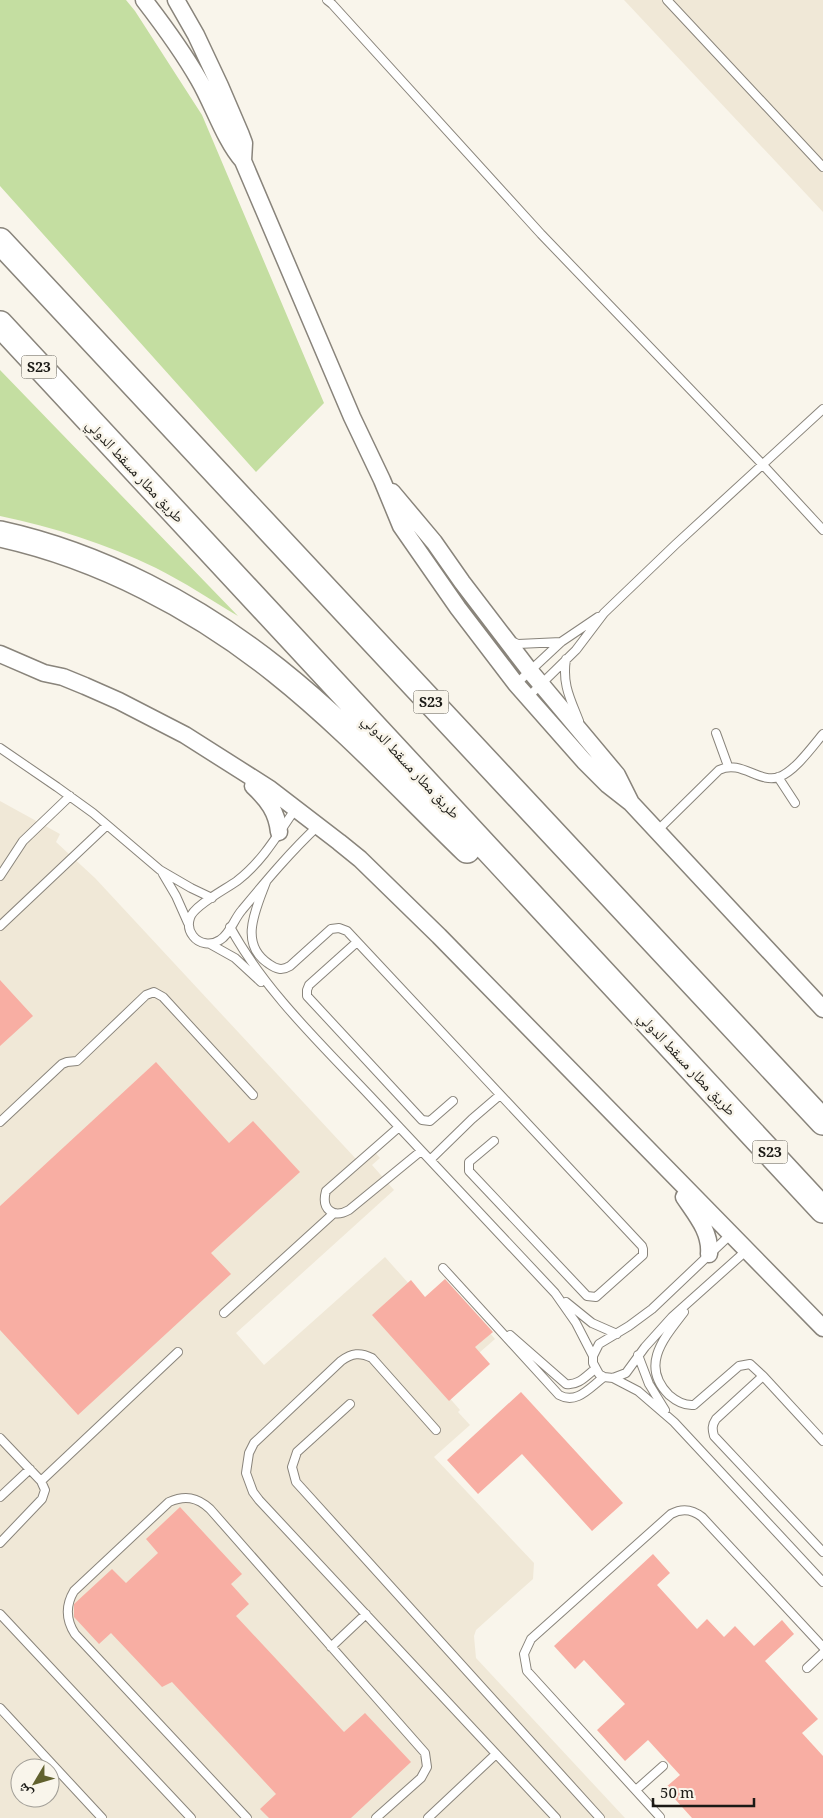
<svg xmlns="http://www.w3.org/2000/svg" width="823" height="1818" font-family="Georgia,'Noto Naskh Arabic',serif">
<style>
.built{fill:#f0e8d7;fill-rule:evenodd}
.green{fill:#c4dea1}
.building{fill:#f8aea3}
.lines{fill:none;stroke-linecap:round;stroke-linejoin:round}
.service-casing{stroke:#89847b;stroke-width:10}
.minor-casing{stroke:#89847b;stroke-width:19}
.primary-casing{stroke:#89847b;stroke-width:28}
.service{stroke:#fff;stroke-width:8}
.minor{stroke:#fff;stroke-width:16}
.primary{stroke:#fff;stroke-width:25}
.labels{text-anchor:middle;stroke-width:5;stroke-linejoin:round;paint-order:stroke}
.shield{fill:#f9f5eb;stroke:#5e5c56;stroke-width:1}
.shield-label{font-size:14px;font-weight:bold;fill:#1b1a16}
.street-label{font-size:15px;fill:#1b1a16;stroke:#f9f5eb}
</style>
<rect width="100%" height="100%" fill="#f9f5eb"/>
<path class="built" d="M624,0H823V212Z
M0,801L60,834L56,842L95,878L357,1160L371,1148L380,1158L372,1165L394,1190L236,1333L264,1365L385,1257L427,1304L448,1285L495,1339L440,1387L460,1410L458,1412L470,1425L434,1457L534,1563L533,1579L476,1630L474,1636L476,1658L625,1818H0ZM20,1768H50V1798H20Z"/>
<path class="green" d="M0,0H126L135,11L202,115L324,403L256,472L0,186Z
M0,370L238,616C211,600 184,582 156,568C106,544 54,527 0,516Z"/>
<path class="building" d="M0,980L33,1016L0,1046Z
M156,1062L229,1143L253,1121L300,1172L211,1253L231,1274L78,1415L0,1330V1206Z
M445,1279L493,1332L475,1347L490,1364L449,1401L372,1315L411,1280L425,1297Z
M521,1392L623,1503L592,1531L522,1454L478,1494L447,1460Z
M180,1507L242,1574L231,1584L249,1604L236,1616L344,1732L365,1713L411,1762L351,1818H269L260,1809L276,1794L172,1682L162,1687L111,1633L99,1644L74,1617V1604L112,1569L126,1583L158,1553L146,1539Z
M653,1554L670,1573L657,1585L697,1629L707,1619L724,1637L735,1626L754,1646L782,1620L794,1634L765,1661L818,1719L802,1733L823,1756V1818H692L665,1788L680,1775L648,1740L625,1761L597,1730L625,1704L584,1660L575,1669L554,1646Z"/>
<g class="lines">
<defs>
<path id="service" d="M327,0L332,4L541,234L763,465L823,530
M667,0L823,167
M511,641L518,644L561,642
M566,659C562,684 570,698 579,721
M516,684L561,642L598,617
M528,697L576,650L604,613L676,544L823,409
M716,733L728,766
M0,748L57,787L93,813L160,870L191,888L212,898
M778,777L795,803
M296,808C278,834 263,861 237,881C226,889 193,906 190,918C188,924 189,931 193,936C199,944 211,946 220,940C230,934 234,919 242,910C266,881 291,851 319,825
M657,831L719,770C741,759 759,784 779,777C795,771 812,747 823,734
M163,874L176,896L188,923
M0,876L23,841L70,796
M266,882C256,909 238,944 269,964C276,969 282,971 290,966L331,929L339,928L347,931L642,1246L643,1249V1255L596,1297L587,1296L469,1171V1162L494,1141
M0,926L107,825
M230,927C265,991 320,1043 370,1096C432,1162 493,1227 555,1293L576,1323L593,1356
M357,942L309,985L307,990V996L422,1120L430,1121L453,1101
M210,944L235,958L261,982
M0,1122L62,1064L67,1062L77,1061L146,995L154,992L163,997L253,1095
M399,1127L326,1191C321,1209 333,1219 349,1210L421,1151
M430,1160L472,1119L500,1095
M731,1234L652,1309L629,1326L599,1344L593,1356V1363L599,1374L604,1377L613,1378L626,1373L645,1347L672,1317L747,1250
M443,1268L559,1395C577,1405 590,1387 604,1377
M566,1302L592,1323L617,1334
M684,1312C665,1337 639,1365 669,1395C676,1401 684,1406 694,1405L739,1366L750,1364L763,1376L823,1441
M224,1313L334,1213
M510,1335L566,1384C578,1386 586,1376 595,1369
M638,1355L649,1384L665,1410
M763,1376L716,1419C712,1425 712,1429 714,1436L823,1552
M613,1378L638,1391L674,1422L823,1582
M350,1404L297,1452L292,1467L296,1482L600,1818
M436,1430L372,1358C360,1352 352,1353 341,1361L254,1443L249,1453L246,1473L253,1492L259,1500L556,1818
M0,1438L41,1481L45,1490L42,1499L0,1543
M41,1481L178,1352
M0,1497L30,1469
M0,1614L191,1818
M331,1647L366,1614
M807,1668L823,1653
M0,1708L102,1818
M636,1790L663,1766
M660,1817L527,1671L524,1654L531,1639L671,1514C682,1508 692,1509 702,1517L823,1647
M247,1818L75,1634C66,1620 65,1606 74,1591L169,1502C185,1495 197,1497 210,1509L425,1753L427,1767L421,1778L376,1818
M428,1818L496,1754"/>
<path id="minor" d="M144,0C164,26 183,52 199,80C213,104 225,141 243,161L352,417L382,480L401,526L458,608L516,684L584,761L608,785L631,803L823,1009
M176,0L196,35L220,86L241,135L244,143L243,161
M392,492L434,542L462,582L530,671L617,775L630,801
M0,654L44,673L63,677L85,686L119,701L185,735L270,789L339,842L360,859L439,936L823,1328
M253,786C268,800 277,812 279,832
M684,1197C696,1215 711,1232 709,1254"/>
<path id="primary" d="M0,241L823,1122
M0,324L823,1210
M0,534C100,556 197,607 277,671C345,725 405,790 467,850"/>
</defs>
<use href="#service" class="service-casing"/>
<use href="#minor" class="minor-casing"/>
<use href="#primary" class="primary-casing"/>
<use href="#service" class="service"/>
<use href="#minor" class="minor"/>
<use href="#primary" class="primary"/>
</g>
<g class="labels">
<g class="shield">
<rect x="21.5" y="355.5" width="35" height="23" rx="4"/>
<rect x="413.5" y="690.5" width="35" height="23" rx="4"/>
<rect x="752.5" y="1140.5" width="35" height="23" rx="4"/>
</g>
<g class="shield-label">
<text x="39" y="372">S23</text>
<text x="431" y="707">S23</text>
<text x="770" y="1157">S23</text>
</g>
<g class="street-label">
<text transform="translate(135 471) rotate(47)" y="5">طريق مطار مسقط الدولي</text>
<text transform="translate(411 767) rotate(47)" y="5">طريق مطار مسقط الدولي</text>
<text transform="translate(687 1064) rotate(47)" y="5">طريق مطار مسقط الدولي</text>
</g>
</g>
<g transform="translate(35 1783) rotate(232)"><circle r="24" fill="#f9f5eb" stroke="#a09d96"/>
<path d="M0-4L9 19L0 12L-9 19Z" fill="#61612e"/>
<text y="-8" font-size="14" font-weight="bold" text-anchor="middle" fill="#1b1a16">ش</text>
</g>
<path d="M653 1798v8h101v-8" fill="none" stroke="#1b1a16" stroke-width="2.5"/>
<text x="660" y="1798" font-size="15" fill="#1b1a16" stroke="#f9f5eb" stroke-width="4" paint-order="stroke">50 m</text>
</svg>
